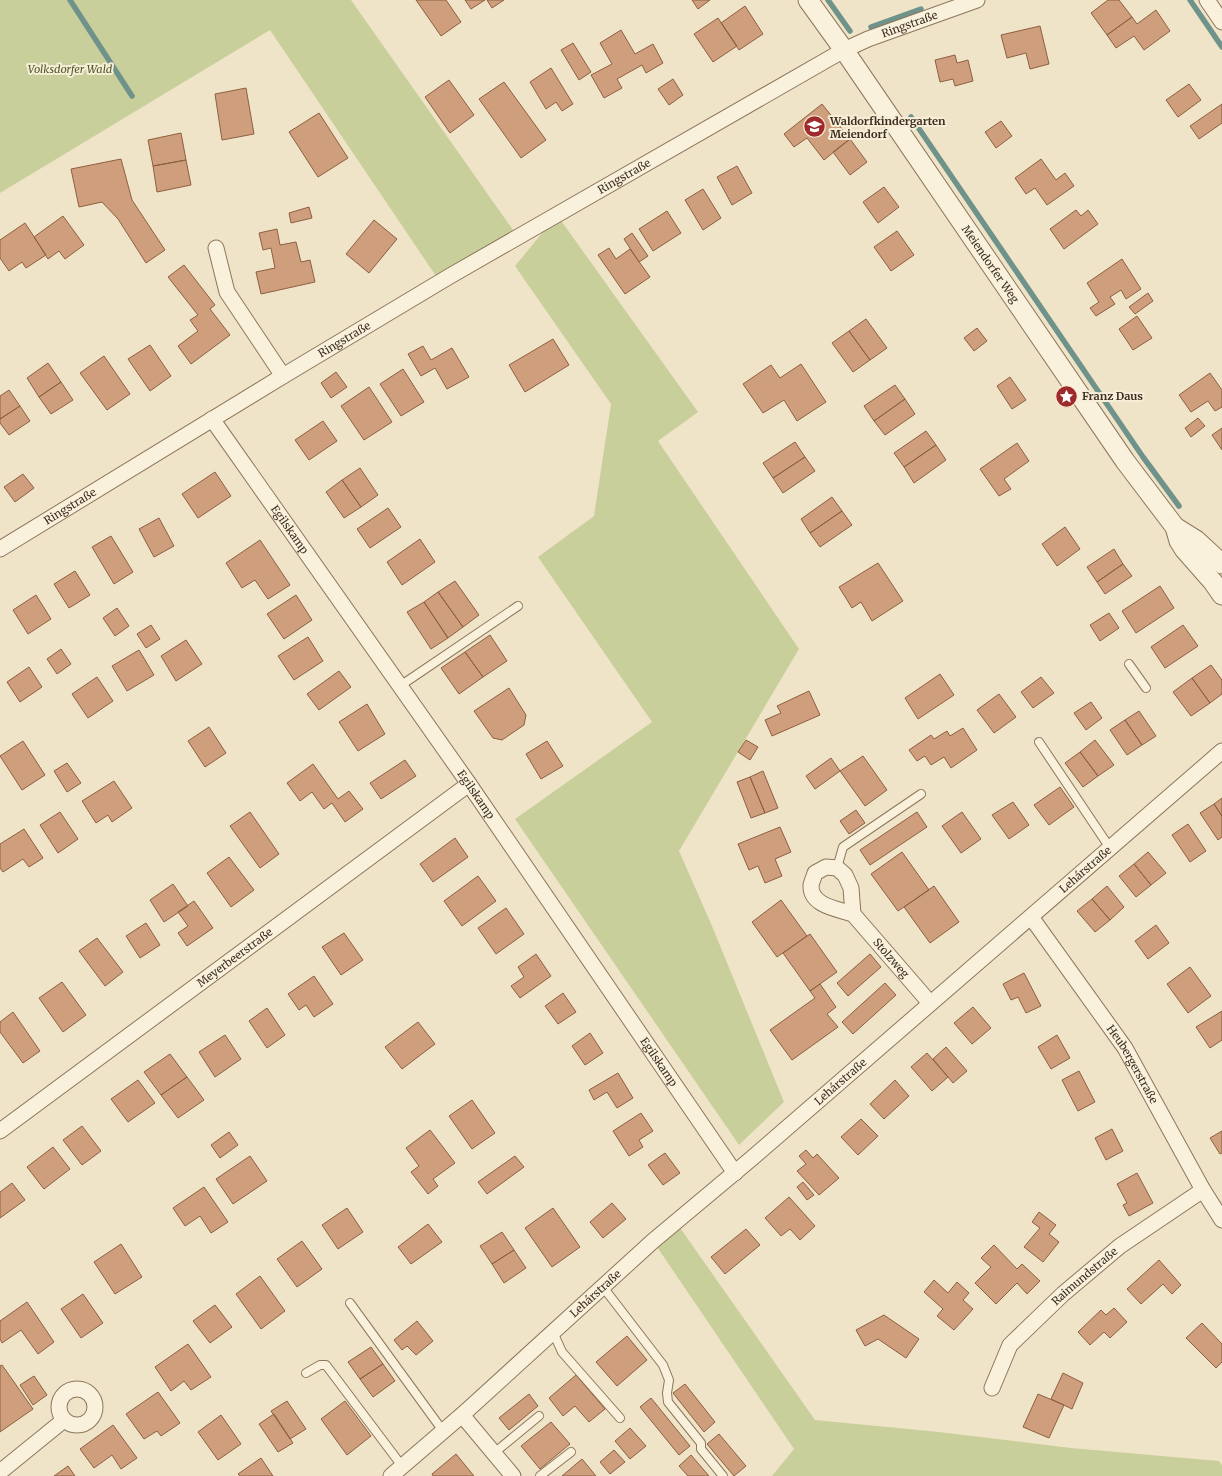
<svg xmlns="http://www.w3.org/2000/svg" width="1222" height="1476" font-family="Merriweather,serif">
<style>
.green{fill:#c9cf9b}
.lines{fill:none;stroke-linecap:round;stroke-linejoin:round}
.stream{stroke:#6f938a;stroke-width:5.5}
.building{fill:#cf9f7d;stroke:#8d5f41}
.service-casing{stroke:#8d765c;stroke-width:10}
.minor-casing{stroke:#8d765c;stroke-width:17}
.tertiary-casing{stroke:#8d765c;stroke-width:21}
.service{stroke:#faf1dc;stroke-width:8}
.minor{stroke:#faf1dc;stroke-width:15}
.tertiary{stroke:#faf1dc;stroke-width:19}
.labels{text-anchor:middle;stroke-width:4;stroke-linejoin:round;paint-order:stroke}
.street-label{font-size:11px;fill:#3d2e20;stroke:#f7eed8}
.park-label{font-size:11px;font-style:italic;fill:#4d5a26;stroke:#f7eed8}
.poi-label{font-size:11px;font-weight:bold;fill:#3d2e20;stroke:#f7eed8;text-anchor:start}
</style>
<rect width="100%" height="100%" fill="#f0e4c8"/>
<path class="green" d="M0,0H351L518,237L440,282L270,30L0,193Z
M557,215L698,412L658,441L799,649L679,851L712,926L784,1102L739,1145L515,819L652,722L538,557L594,516L611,404L515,266Z
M676,1222L815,1420L939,1432L1071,1448L1219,1461L1222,1465V1476H772L794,1449L653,1241Z"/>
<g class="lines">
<path class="stream" d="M70,0L132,96
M828,0L850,31
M1190,0L1222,47
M871,27L921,9
M911,117L1143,457L1179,506"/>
</g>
<path class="building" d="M416,0H446L461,22L441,36Z
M465,0H485L471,9Z
M487,0H504L492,8Z
M692,0H710L698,9Z
M1108,0H1119L1132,17L1107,35L1091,13Z
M745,6L763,34L739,50L721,23Z
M1156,10L1170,31L1144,50L1134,36L1116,48L1107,35L1132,17L1137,24Z
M718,18L737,46L713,62L694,34Z
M1040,26L1049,64L1030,69L1026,53L1007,58L1001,35Z
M621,30L635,54L653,44L663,63L646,73L642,65L617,79L622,88L604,98L591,75L612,64L600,43Z
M573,43L591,72L579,80L561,50Z
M955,55L957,63L968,60L973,81L955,86L953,79L940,82L935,60Z
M551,68L573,104L562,111L556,102L546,109L530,82Z
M673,79L683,95L669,105L658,89Z
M449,80L474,115L450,133L425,97Z
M504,82L546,140L521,158L479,99Z
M1189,84L1201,100L1178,117L1166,100Z
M246,88L254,134L222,140L215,94Z
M822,104L850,139L824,160L807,138L794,147L784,134Z
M1222,104V123L1199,139L1190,126Z
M319,113L348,158L318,177L289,132Z
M1001,121L1012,136L996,148L985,132Z
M181,133L186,160L153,166L148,140Z
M850,139L867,162L850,175L833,152Z
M121,159L132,200L165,250L146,263L118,219L102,202L79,207L71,169Z
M1041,159L1056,180L1065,173L1074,186L1047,205L1035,188L1026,194L1015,178Z
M186,160L191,185L157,192L153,166Z
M737,166L752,193L732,205L717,177Z
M884,187L899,207L878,223L863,202Z
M703,189L721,218L703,230L685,200Z
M309,207L312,218L291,223L289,213Z
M1076,210L1081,216L1088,210L1098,224L1064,249L1050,229Z
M667,211L681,233L653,251L639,229Z
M63,216L84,245L65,259L59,251L48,259L34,237Z
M374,220L397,239L369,273L346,254Z
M25,223L46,255L26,268L22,262L9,271L0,258V240Z
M277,229L280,245L296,242L301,262L310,260L315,282L261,294L256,272L275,268L271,248L263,250L259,233Z
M897,231L914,255L891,271L874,247Z
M632,233L648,256L639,262L624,239Z
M609,248L616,259L630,249L650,277L625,294L598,255Z
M1122,259L1141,289L1126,299L1121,290L1110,297L1115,304L1096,316L1090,308L1099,302L1087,283Z
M184,265L215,305L210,309L230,335L191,364L178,346L198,331L190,320L198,315L168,277Z
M1148,293L1153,301L1135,314L1129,307Z
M1137,316L1152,338L1133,350L1119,329Z
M866,319L887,348L870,360L849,331Z
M977,328L987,341L974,351L964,338Z
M849,331L870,360L853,372L832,343Z
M553,339L569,365L525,392L509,365Z
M150,345L171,376L150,391L128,359Z
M423,346L431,360L452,348L469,377L447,389L435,368L421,376L408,354Z
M104,356L130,394L107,410L80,373Z
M48,363L61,382L39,397L27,378Z
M801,364L826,402L797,421L784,400L763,413L743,384L771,365L780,378Z
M403,369L424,402L401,416L380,384Z
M336,372L347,387L331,398L321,383Z
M1210,373L1222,390V407L1215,411L1208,401L1191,412L1179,395Z
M1010,377L1026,400L1012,409L997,386Z
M61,382L73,400L51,414L39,397Z
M895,385L905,399L874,421L864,406Z
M369,387L392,422L364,440L341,406Z
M9,390L20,406L0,419V396Z
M905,399L915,414L885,435L874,421Z
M20,406L30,421L9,435L0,423V419Z
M1198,418L1205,426L1191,437L1185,428Z
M323,421L337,441L309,460L295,440Z
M1222,428V450L1212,435Z
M926,431L936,445L904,467L894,453Z
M795,442L805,457L773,478L763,463Z
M1017,443L1029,461L1004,479L1011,489L999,496L980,469Z
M936,445L946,460L914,483L904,467Z
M805,457L815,471L783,493L773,478Z
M360,468L378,495L361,507L342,480Z
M215,472L231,496L198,518L182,494Z
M23,474L34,488L15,502L4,487Z
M342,480L361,507L344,518L326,492Z
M832,497L842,511L810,533L801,519Z
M388,508L401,527L370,548L357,529Z
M842,511L852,525L820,547L810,533Z
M159,518L174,546L154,557L139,529Z
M1065,527L1080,549L1057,566L1042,544Z
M111,536L133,572L114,584L92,547Z
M420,539L435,562L402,585L387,562Z
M260,540L290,585L268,599L255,580L242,588L226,563Z
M1114,549L1123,564L1097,582L1087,567Z
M878,563L903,601L872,621L861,602L852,608L839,587Z
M1123,564L1132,576L1105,594L1097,582Z
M75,571L90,595L69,608L54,584Z
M455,581L479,615L463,627L438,592Z
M1160,586L1174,608L1136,633L1122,611Z
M438,592L463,627L448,638L424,602Z
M36,595L51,619L28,634L13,610Z
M296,595L312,620L284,639L267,614Z
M424,602L448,638L431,649L407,612Z
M117,608L129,626L115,636L103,618Z
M1109,613L1119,628L1100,641L1090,625Z
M151,625L160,639L146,648L137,634Z
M1183,625L1198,646L1165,668L1151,647Z
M490,635L507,661L483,677L465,652Z
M308,637L323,661L294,680L278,656Z
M186,640L202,664L176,681L161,656Z
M61,649L71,664L57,674L47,659Z
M139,650L154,675L127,691L112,666Z
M465,652L483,677L459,694L441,668Z
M1211,665L1222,680V694L1210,703L1192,678Z
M29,667L42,687L20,702L7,682Z
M339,671L351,687L319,710L307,694Z
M940,674L954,695L918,719L905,698Z
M97,677L113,701L88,718L72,694Z
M1041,677L1054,693L1033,708L1021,692Z
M1192,678L1210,703L1191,716L1173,692Z
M509,688L526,715L524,725L502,740L493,738L474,711Z
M809,691L820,715L772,736L765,720L781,713L777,706Z
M999,694L1016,717L994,733L977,710Z
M1091,702L1102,718L1086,730L1074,713Z
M367,704L385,734L358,751L339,722Z
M1139,711L1156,736L1142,745L1125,720Z
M1125,720L1142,745L1127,755L1110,730Z
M209,727L226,753L205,767L188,741Z
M963,728L977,750L951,768L944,757L931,765L925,756L917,761L909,750L931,735L934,739L947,731L950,736Z
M746,740L758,747L750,760L738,752Z
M1095,740L1114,765L1098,776L1080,752Z
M23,741L45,775L22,790L0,756Z
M547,741L563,766L541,779L526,754Z
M1080,752L1098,776L1083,787L1065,763Z
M863,756L887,790L865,806L840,771Z
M831,758L840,771L815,789L806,776Z
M405,760L416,776L381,799L370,783Z
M67,763L81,783L67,792L54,771Z
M313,764L338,799L349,791L363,809L345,822L332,803L324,809L312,792L300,801L287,783Z
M763,771L778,808L765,813L750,777Z
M750,777L765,813L751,818L737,782Z
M114,781L132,808L112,822L108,815L96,823L82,801Z
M1060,787L1074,807L1049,825L1034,805Z
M1222,798V816L1214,804Z
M1013,802L1029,825L1009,839L992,815Z
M1214,804L1222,816V837L1218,840L1200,813Z
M856,810L865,823L849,834L840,821Z
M60,812L78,839L58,853L40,825Z
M250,812L279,854L260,868L230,826Z
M917,812L927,827L870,865L860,850Z
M962,812L981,839L961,853L942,826Z
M1188,824L1206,851L1190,862L1172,835Z
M780,827L791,852L775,859L782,876L765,883L758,866L749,870L738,844Z
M24,829L43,858L29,867L23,859L3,872L0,868V844Z
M455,838L468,857L433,882L420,864Z
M902,852L929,890L898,911L871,874Z
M1148,852L1166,873L1151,885L1134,864Z
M229,857L254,890L231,907L207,873Z
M1134,864L1151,885L1136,897L1119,876Z
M478,876L496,901L462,926L444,901Z
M173,884L188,906L164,922L150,900Z
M934,886L959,922L930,943L904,907Z
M1107,886L1124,907L1110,920L1092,899Z
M1092,899L1110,920L1095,932L1077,911Z
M781,900L807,936L777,957L752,922Z
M194,901L213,928L187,946L178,933L188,926L178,912Z
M506,908L524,934L496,954L478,928Z
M146,923L160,945L140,958L126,936Z
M1156,925L1169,943L1148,959L1135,941Z
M344,933L363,960L341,975L322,947Z
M810,934L837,972L810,991L783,953Z
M97,938L123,972L105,986L79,951Z
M536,954L551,976L520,998L511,986L524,977L518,967Z
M870,954L881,967L848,996L837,983Z
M1190,967L1211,996L1188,1013L1167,984Z
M1024,973L1041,1006L1026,1013L1018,997L1011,1000L1003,984Z
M314,976L333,1004L314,1017L306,1005L299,1010L288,994Z
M62,982L86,1015L63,1032L39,998Z
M885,983L896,995L853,1034L842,1022Z
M820,984L836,1007L827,1014L838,1027L792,1060L770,1030L815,998L810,991Z
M563,993L576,1012L558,1024L545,1006Z
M973,1007L991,1028L972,1044L954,1023Z
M267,1008L285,1035L267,1048L249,1021Z
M1222,1011V1040L1210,1048L1196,1027Z
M13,1012L40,1051L23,1063L0,1032V1022Z
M418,1022L435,1044L402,1069L385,1047Z
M590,1033L603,1053L585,1065L572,1046Z
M225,1035L241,1059L215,1077L199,1052Z
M1057,1035L1070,1058L1051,1069L1038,1047Z
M946,1047L967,1071L953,1083L933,1059Z
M927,1053L948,1077L932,1091L911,1067Z
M170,1054L187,1077L161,1095L144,1072Z
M1079,1071L1095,1102L1078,1111L1062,1080Z
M618,1073L633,1098L617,1108L607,1092L594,1100L589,1090Z
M187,1077L204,1100L178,1118L161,1095Z
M138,1080L155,1103L128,1122L111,1099Z
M895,1080L909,1096L884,1119L870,1104Z
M472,1100L495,1133L472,1149L449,1116Z
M641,1113L653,1131L639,1140L643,1147L629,1156L613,1131Z
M861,1119L878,1136L858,1155L841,1137Z
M82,1126L101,1151L82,1165L63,1140Z
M1112,1129L1123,1151L1106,1160L1095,1138Z
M430,1130L455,1163L433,1179L438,1186L428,1194L411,1172L419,1166L406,1148Z
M1222,1131V1153L1220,1154L1210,1138Z
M229,1132L238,1145L220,1158L211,1145Z
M53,1147L70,1169L44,1189L27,1167Z
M806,1150L813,1158L817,1154L839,1178L819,1195L797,1171L806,1164L799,1156Z
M665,1153L680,1173L663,1185L648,1165Z
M250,1156L267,1181L233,1204L216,1179Z
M515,1156L524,1167L487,1194L478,1182Z
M1137,1173L1153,1203L1129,1216L1123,1205L1127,1203L1117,1184Z
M803,1182L814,1195L807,1200L797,1187Z
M12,1183L25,1200L0,1218V1192Z
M204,1187L228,1222L211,1233L200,1216L185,1226L173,1208Z
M789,1197L815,1226L800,1240L790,1229L781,1236L765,1218Z
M612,1203L626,1219L603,1238L590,1222Z
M347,1208L363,1232L338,1249L322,1225Z
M553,1208L580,1247L552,1267L525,1228Z
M1039,1212L1056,1225L1049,1234L1059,1242L1043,1262L1024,1247L1040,1228L1032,1222Z
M428,1224L442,1242L411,1264L398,1247Z
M746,1229L760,1245L725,1274L711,1257Z
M502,1232L514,1250L492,1264L480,1246Z
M302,1241L322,1269L297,1287L277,1259Z
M121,1244L142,1277L115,1294L94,1262Z
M994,1245L1017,1269L1022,1264L1040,1281L1027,1294L1017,1283L996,1304L975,1283L991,1267L981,1258Z
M514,1250L526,1268L504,1283L492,1264Z
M1159,1260L1181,1285L1172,1294L1163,1284L1141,1304L1127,1289Z
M260,1276L285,1311L261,1329L236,1294Z
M934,1280L948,1293L957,1282L969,1293L963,1300L973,1309L954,1330L937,1316L943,1309L924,1292Z
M83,1294L103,1323L81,1338L61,1309Z
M27,1302L54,1342L38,1354L21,1330L2,1343L0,1339V1321Z
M215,1305L232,1327L210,1343L193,1321Z
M1114,1308L1127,1322L1110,1338L1104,1332L1090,1345L1078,1332L1101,1310L1106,1315Z
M884,1315L919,1339L906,1358L878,1339L865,1346L856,1330Z
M417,1321L433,1341L416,1355L407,1346L402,1350L394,1340Z
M1202,1323L1222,1344V1362L1216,1368L1186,1338Z
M627,1336L647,1360L617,1386L596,1362Z
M188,1344L211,1377L191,1390L184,1381L171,1391L155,1367Z
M371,1347L383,1364L360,1379L348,1362Z
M383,1364L395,1381L373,1397L360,1379Z
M2,1365L33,1409L0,1432V1366Z
M1063,1373L1083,1383L1072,1409L1051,1399Z
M576,1375L605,1409L589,1422L575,1406L563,1416L549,1398Z
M34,1376L47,1395L33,1405L20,1385Z
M685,1384L715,1422L704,1432L673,1393Z
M158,1392L180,1423L161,1436L157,1431L144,1439L126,1414Z
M529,1394L538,1406L509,1430L499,1418Z
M1038,1394L1064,1405L1049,1438L1023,1427Z
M651,1398L690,1446L679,1455L640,1407Z
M287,1401L306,1429L290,1439L271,1411Z
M345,1401L371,1436L347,1455L321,1419Z
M274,1414L293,1443L278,1452L259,1424Z
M221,1415L241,1444L218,1460L198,1432Z
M551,1422L570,1444L540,1469L521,1446Z
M113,1425L137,1458L121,1469L112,1455L94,1468L80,1449Z
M630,1428L646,1446L630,1459L615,1441Z
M719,1434L746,1466L734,1476L707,1444Z
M614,1450L625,1462L610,1474L600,1462Z
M456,1454L474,1476H433L432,1474Z
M691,1455L709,1476H688L679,1466Z
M261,1458L273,1476H240L238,1474Z
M582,1459L596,1476H562Z
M68,1466L75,1476H54Z"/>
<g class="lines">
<defs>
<path id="service" d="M1129,664L1146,688
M400,686L518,606
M1039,742L1110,848
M837,868L843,847L921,794
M603,1287L663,1365L669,1380L667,1393L668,1402L701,1443V1449L723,1476
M350,1303L443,1431
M553,1332L562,1352L620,1418
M306,1373L320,1365H326L402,1466
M494,1453L539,1416
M540,1476L571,1452"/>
<g id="minor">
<path d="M1207,0L1222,22"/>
<path d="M216,248L227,292L283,376"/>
<path id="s1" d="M212,419L469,784L735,1173"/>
<path id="s2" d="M0,549L283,376L450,276L844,50L868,39L977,0"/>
<path id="s3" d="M853,914C838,909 810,906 811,885C812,881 814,877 815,873L826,867L837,868L845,875L851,888L853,914L930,1003"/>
<path id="s4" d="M1031,917L1125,1048L1203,1190L1222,1220"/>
<path id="s5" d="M0,1131L469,784"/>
<path id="s6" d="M992,1388L1010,1345L1063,1294L1120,1246L1203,1190"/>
<circle cx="77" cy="1407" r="18"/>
<path d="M462,1415L513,1476"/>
<path d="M0,1472L64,1420"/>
<path id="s7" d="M391,1476L462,1415L653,1241L751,1159L1222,751"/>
</g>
<g id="tertiary">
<path id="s8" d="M808,0L844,50L1125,461L1175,527L1179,541L1184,549L1213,582L1222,595"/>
<path d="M1175,527L1196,540L1222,564"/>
</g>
</defs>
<use href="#service" class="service-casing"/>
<use href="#minor" class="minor-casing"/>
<use href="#tertiary" class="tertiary-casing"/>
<use href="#service" class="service"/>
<use href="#minor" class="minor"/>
<use href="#tertiary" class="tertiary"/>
</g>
<defs>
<symbol id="school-disc" viewBox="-11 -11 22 22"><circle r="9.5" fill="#9e2a2b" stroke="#f7eed8"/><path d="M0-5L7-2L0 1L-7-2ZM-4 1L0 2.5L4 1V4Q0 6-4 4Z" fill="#fff"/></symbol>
<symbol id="sight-disc" viewBox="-11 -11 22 22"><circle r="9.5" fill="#9e2a2b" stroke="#f7eed8"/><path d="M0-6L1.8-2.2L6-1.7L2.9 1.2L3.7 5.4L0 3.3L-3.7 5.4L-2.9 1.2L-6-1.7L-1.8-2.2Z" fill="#fff"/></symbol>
</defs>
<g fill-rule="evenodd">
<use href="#school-disc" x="802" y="114" width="25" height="25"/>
<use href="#sight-disc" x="1054" y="384" width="25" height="25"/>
</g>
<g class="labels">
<g class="street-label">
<text dy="4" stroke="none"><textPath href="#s2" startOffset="1051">Ringstraße</textPath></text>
<text dy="4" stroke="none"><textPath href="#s2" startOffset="727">Ringstraße</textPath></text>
<text dy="4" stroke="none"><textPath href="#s8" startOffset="321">Meiendorfer Weg</textPath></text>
<text dy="4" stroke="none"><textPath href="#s2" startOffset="403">Ringstraße</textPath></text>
<text dy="4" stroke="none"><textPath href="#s2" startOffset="82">Ringstraße</textPath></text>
<text dy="4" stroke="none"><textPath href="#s1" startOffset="135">Egilskamp</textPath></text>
<text dy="4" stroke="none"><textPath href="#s1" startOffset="459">Egilskamp</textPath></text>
<text dy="4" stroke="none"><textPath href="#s7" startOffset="922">Lehárstraße</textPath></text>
<text dy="4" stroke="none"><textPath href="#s5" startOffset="292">Meyerbeerstraße</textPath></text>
<text dy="4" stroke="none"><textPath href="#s3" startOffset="201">Stolzweg</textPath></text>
<text dy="4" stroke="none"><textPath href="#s1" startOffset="783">Egilskamp</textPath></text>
<text dy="4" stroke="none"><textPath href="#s4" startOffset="179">Heubergerstraße</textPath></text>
<text dy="4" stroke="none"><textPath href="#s7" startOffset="598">Lehárstraße</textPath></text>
<text dy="4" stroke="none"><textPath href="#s6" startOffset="148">Raimundstraße</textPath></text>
<text dy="4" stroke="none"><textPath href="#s7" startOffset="274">Lehárstraße</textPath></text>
</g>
<g class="park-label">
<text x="70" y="73">Volksdorfer Wald</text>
</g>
<g class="poi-label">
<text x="830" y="125">Waldorfkindergarten<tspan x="830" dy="13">Meiendorf</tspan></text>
<text x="1082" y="400">Franz Daus</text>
</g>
</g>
</svg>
